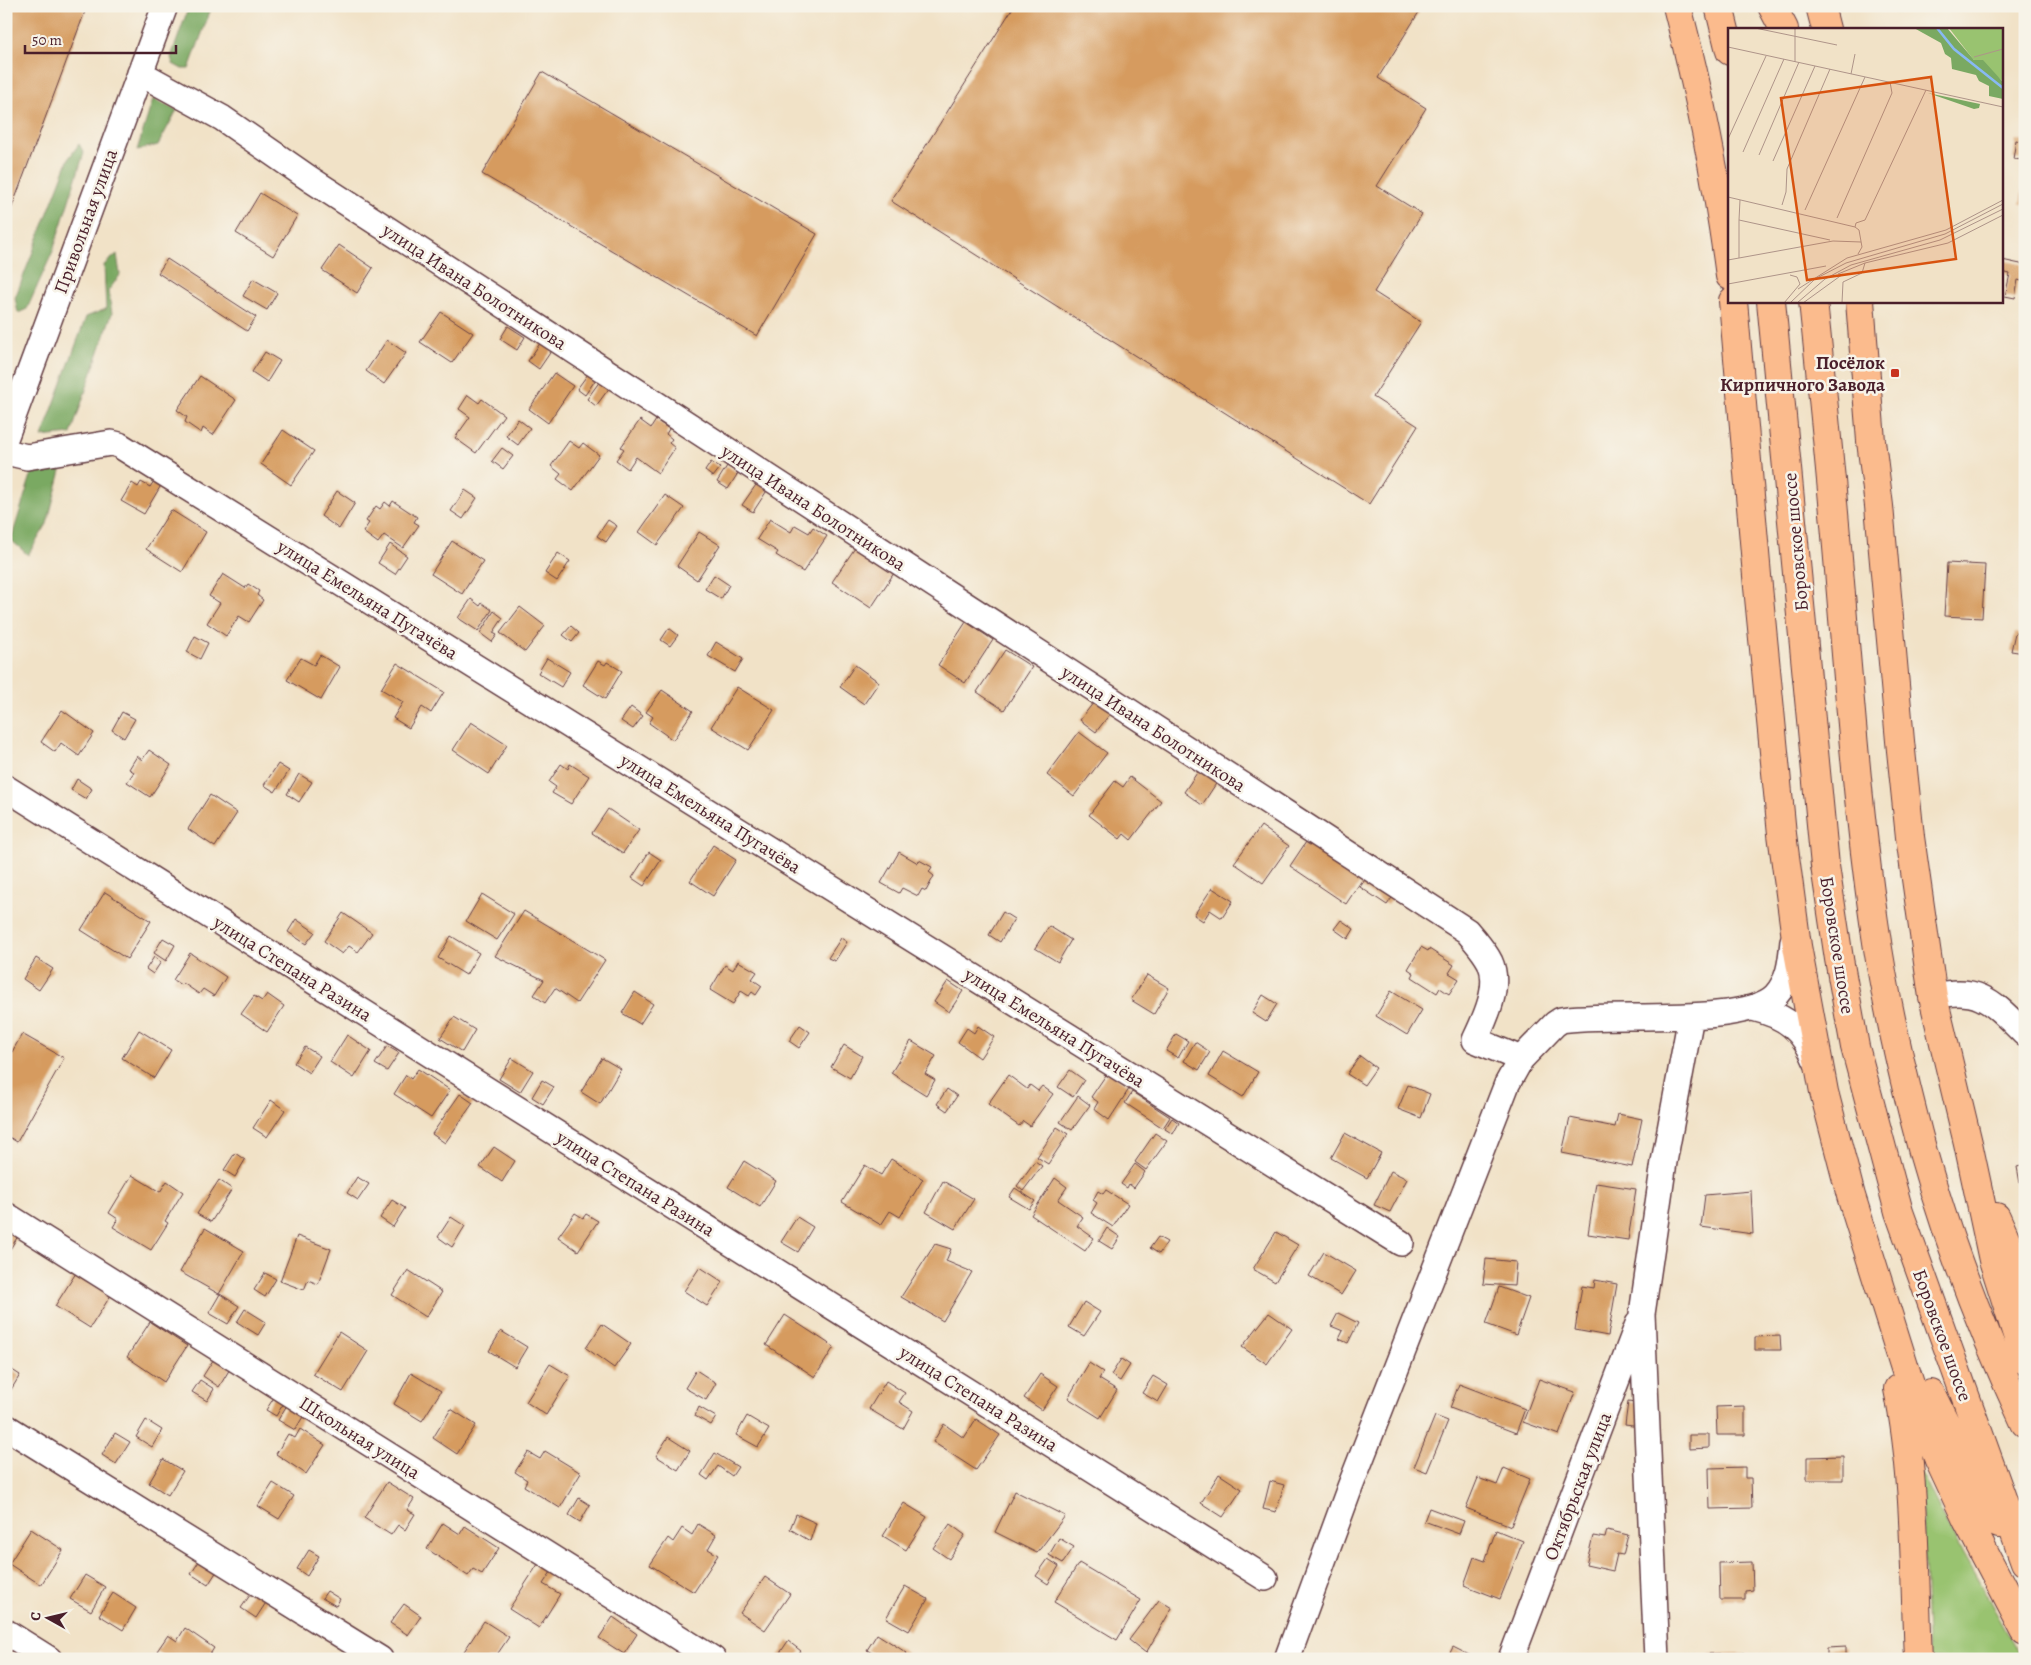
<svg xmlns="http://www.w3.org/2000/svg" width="2031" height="1665" font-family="Alegreya,serif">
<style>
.green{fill:#99c370;stroke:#72714e}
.forest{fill:#7aa962;stroke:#626446}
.building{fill:#d69b5e}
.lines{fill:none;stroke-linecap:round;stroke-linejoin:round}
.minor-casing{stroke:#633c42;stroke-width:28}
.major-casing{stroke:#633c42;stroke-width:30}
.minor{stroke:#fff;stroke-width:25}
.major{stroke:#fbbb8d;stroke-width:28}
.poi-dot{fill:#c8321e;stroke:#f7f3e8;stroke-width:2}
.labels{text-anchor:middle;stroke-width:5;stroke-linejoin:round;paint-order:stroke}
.street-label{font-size:19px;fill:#4a1f2b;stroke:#f7f3e8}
.poi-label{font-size:19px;font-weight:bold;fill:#4a1f2b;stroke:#f7f3e8;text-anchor:end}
.inset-river{fill:none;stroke:#88b9f4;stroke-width:2.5}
.inset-road{fill:none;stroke:#ae9489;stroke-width:1}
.view{fill:#d8530f;fill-opacity:0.15;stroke:#d8530f;stroke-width:2.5}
.inset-edge{fill:none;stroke:#4a1f2b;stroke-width:2.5}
</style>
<rect width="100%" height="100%" fill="#f7f3e8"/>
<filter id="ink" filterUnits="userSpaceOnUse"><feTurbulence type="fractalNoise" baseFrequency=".02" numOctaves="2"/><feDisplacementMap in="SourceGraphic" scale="10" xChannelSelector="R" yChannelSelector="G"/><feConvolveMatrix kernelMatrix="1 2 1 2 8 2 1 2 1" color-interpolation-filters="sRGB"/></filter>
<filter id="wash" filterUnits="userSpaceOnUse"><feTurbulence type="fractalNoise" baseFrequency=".0096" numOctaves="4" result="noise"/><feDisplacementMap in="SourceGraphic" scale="20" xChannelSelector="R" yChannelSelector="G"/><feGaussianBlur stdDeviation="1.12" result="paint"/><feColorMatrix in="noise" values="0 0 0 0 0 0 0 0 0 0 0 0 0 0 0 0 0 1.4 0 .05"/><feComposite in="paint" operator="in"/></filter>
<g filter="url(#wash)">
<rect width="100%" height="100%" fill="#f1e2c7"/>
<path class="green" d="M1920,1469L1949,1528L2022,1659H1928Z"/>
<path class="forest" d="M189,6H212L189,69H182L173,64L171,57Z
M153,99L177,110L158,145L137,150Z
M79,144L84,153L53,251L27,309L18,313L15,298L69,158Z
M117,254L120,275L108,291L112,313L71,434L42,437L86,317L106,309L104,265Z
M62,467L47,524L28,555L11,540L32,472Z"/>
<g id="blocks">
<path class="building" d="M6,6H87L6,223Z
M1014,6H1409L1419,12L1378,78L1426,108L1377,186L1422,214L1374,292L1421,322L1373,397L1418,426L1369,504L891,201Z
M542,72L817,234L757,336L482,174Z
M2016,140L2025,142V160L2013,159Z
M2022,190H2025V204H2020Z
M260,193L297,216L273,256L236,233Z
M339,245L373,268L357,293L322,270Z
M167,259L256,317L247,331L158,273Z
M2002,260L2025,265V282L2018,280L2015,298L2005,296L2010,274L2002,272Z
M253,279L277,293L267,310L243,296Z
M441,312L473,333L452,363L420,342Z
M508,326L525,337L517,350L500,339Z
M543,339L554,347L539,369L528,361Z
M387,340L406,353L384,384L366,371Z
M265,352L280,361L267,382L252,372Z
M554,373L573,386L548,423L529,409Z
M588,374L596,379L585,395L577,389Z
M200,376L236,400L213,435L203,428L201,433L185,422L187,417L177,410Z
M600,381L610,387L596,406L587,399Z
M468,395L479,403L482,399L504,415L476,453L455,438L470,417L459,409Z
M518,419L530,428L518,445L506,436Z
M640,420L651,428L656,420L669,429L666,434L672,439L669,443L675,448L658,473L636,457L628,469L616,460L624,449L621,447Z
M283,430L314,451L291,485L261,464Z
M569,441L579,448L583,443L599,455L573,491L557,479L561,474L551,466Z
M502,448L513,456L503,469L492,461Z
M711,462L720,468L713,477L705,471Z
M727,466L738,473L728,489L717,482Z
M156,478L163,482L144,514L121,501L132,483L138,487L141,482L150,487Z
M758,482L768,489L753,512L742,505Z
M465,490L477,498L463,519L451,511Z
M337,491L355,503L339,529L321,516Z
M665,495L684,508L657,545L639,532Z
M393,501L417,517L414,522L419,525L403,548L384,535L378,543L363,532L369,523L366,521L376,506L380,509L385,502L390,506Z
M171,510L206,532L182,572L146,549Z
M770,519L791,532L795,525L809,533L813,527L827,536L803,572L776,555L778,552L757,539Z
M608,520L617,526L606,542L597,536Z
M699,532L720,545L697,580L677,566Z
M452,541L483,561L462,594L431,574Z
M390,544L407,556L395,574L378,563Z
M855,548L894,573L871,608L832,582Z
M558,553L570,561L557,581L545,573Z
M1947,563L1985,565L1982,618L1944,616Z
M223,574L245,588L248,584L259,591L257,595L263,600L249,622L239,616L226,636L207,623L220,603L209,596Z
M714,575L729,585L721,599L705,589Z
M471,599L480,606L482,603L492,610L478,631L458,618Z
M520,607L545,626L525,652L500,633Z
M494,611L503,618L493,633L497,635L492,642L480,633Z
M966,622L993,640L965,683L938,665Z
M571,626L579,633L572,642L563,635Z
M669,628L678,635L670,646L661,640Z
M2015,633L2025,635V653L2011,651Z
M195,636L208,643L200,659L187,652Z
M716,642L743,659L735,672L708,656Z
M1005,650L1032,667L1004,710L977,692Z
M320,655L340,667L321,700L287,680L301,658L314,665Z
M547,658L570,672L561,687L538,673Z
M598,661L605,665L607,662L622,671L605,699L583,685Z
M397,663L444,692L431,713L422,707L409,728L393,718L403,702L381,689Z
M855,665L879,682L864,704L840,687Z
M737,687L774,710L748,750L711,727Z
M662,690L693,711L673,740L649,723L653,717L646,712Z
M1097,698L1113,710L1096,732L1080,720Z
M631,707L643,716L633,729L621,721Z
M62,710L94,733L79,756L61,743L55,752L41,742Z
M122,712L135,719L124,738L112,730Z
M471,722L507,745L489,774L453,750Z
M1079,732L1107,753L1074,796L1047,775Z
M149,750L171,765L150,797L127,782L134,772L129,769L137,756L142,760Z
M278,764L289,771L275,792L264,785Z
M561,764L568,769L570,764L589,776L571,804L552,793L556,787L549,782Z
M1203,764L1221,776L1202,805L1184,792Z
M299,774L312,782L299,802L287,794Z
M1130,777L1161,801L1131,840L1124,834L1120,839L1089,815L1115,781L1123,787Z
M77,779L92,789L86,799L71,790Z
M210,795L237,813L215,847L188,829Z
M608,809L639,830L623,853L592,833Z
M1261,826L1289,846L1263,883L1234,863Z
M1312,833L1368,871L1346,904L1290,866Z
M713,845L736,860L713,896L690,881Z
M649,852L661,860L644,886L632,878Z
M899,852L918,863L919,860L932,867L929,872L934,876L926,891L922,889L918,896L902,888L899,893L881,883Z
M1371,871L1398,889L1387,905L1360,887Z
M1212,888L1233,901L1222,918L1210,910L1203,921L1194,915Z
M105,892L151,921L127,959L81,930Z
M482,894L514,914L497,940L466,921Z
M524,911L605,960L577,1003L555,988L545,1003L534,995L544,980L495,956Z
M1003,912L1014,919L1000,942L989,935Z
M343,913L372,933L358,952L349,946L342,954L324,941Z
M296,919L315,932L306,944L288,932Z
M1341,920L1354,929L1348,939L1334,929Z
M1049,926L1071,940L1058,962L1035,948Z
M451,936L479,953L466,975L438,958Z
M163,938L175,945L166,961L154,953Z
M841,938L847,942L835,961L828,958Z
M1421,947L1428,951L1429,949L1454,965L1449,973L1459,979L1449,994L1440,988L1437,993L1412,977L1414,973L1408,969Z
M190,953L226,977L214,996L203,989L199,994L183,983L181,985L173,980Z
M154,957L161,962L153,974L146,969Z
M36,958L53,969L39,990L23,979Z
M738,961L757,972L752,979L762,986L756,995L752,992L749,996L741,991L733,1004L710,990L725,965L733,970Z
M1147,975L1169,988L1154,1014L1131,1000Z
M948,981L963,991L949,1012L934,1002Z
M1391,991L1422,1010L1407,1035L1376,1016Z
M635,992L653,1004L640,1024L622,1013Z
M267,994L284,1006L267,1032L241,1014L254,996L262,1001Z
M1263,995L1277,1004L1266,1022L1252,1013Z
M454,1017L475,1030L462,1052L440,1038Z
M800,1025L810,1032L799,1048L789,1041Z
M978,1026L994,1037L980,1058L958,1042L967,1028L974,1033Z
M139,1030L171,1050L154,1078L122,1058Z
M22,1034L64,1058L17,1142L6,1135V1063Z
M1176,1034L1188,1041L1178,1058L1166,1051Z
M347,1035L371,1051L354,1078L330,1062Z
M911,1041L936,1056L925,1074L935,1080L926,1095L891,1073Z
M1195,1042L1210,1052L1199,1070L1184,1061Z
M844,1045L862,1056L850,1078L831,1067Z
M387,1046L399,1053L387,1071L375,1064Z
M305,1047L320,1056L309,1073L294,1063Z
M1223,1051L1258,1072L1243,1097L1209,1076Z
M1360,1056L1376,1068L1364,1085L1347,1074Z
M512,1058L533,1071L520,1092L499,1079Z
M602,1058L621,1069L600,1104L581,1092Z
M418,1069L450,1090L431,1118L394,1094L406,1075L411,1079Z
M1070,1070L1084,1080L1073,1097L1058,1087Z
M1108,1072L1131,1086L1109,1120L1094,1109L1098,1102L1091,1097Z
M1008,1075L1027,1089L1030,1085L1038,1091L1042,1086L1053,1094L1030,1126L1023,1121L1019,1126L988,1104Z
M542,1080L554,1087L543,1104L532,1097Z
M1408,1085L1430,1094L1421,1118L1398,1109Z
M947,1089L957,1096L947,1111L937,1104Z
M1132,1092L1170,1117L1163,1128L1125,1103Z
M460,1094L473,1103L445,1143L432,1134Z
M1078,1096L1090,1105L1072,1130L1060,1122Z
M271,1100L285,1110L267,1137L253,1128Z
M1618,1114L1642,1119L1632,1167L1562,1153L1570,1118L1615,1127Z
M1172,1118L1179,1123L1173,1134L1165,1129Z
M1057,1127L1068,1134L1048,1164L1037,1157Z
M1155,1133L1167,1141L1146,1170L1135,1162Z
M1345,1133L1381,1153L1367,1178L1331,1158Z
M494,1147L515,1161L502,1182L480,1167Z
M235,1153L245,1160L235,1177L224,1170Z
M891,1159L923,1179L900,1217L890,1211L881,1225L842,1202L865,1165L881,1175Z
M744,1161L776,1181L760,1207L728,1187Z
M1035,1161L1042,1166L1023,1191L1017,1186Z
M1135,1164L1145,1172L1134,1188L1129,1184L1127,1188L1121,1184Z
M2025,1165V1182L2020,1183L2017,1167Z
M1391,1171L1407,1179L1390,1212L1374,1205Z
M132,1175L160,1192L167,1181L183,1192L165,1221L168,1223L151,1250L113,1227L118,1219L109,1213Z
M357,1177L369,1184L358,1200L347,1193Z
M1055,1178L1067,1187L1058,1200L1083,1217L1077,1226L1094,1238L1085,1251L1031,1215Z
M219,1180L232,1189L211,1222L197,1214Z
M943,1181L974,1199L955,1229L926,1212Z
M1596,1183L1636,1189L1628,1240L1588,1234Z
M1015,1188L1035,1201L1029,1209L1009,1197Z
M1106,1190L1128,1204L1113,1227L1091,1213L1097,1203L1093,1200L1098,1191L1103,1194Z
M1751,1191L1753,1234L1701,1227L1705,1195Z
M392,1200L405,1208L393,1227L380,1218Z
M575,1213L583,1218L586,1214L598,1221L578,1251L558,1237Z
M451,1217L465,1226L452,1247L438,1237Z
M797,1217L813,1227L798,1252L781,1242Z
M205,1228L244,1251L219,1294L180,1272Z
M1107,1228L1120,1237L1112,1249L1099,1241Z
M6,1229L18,1236L6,1256Z
M1276,1232L1298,1245L1275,1282L1253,1269Z
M297,1236L331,1249L318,1284L308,1280L304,1290L280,1281Z
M1158,1237L1167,1242L1159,1254L1150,1248Z
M935,1244L951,1249L946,1261L972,1272L943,1321L901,1297Z
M1324,1252L1356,1271L1341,1295L1309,1276Z
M1486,1259L1516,1262L1514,1286L1483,1284Z
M700,1267L723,1282L707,1306L684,1291Z
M408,1270L442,1292L426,1317L392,1295Z
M76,1273L111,1295L90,1328L55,1306Z
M265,1273L276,1279L265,1297L254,1290Z
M1595,1280L1617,1284L1608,1336L1575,1330L1582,1286L1594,1288Z
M1499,1287L1529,1298L1516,1335L1486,1324Z
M220,1294L239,1306L228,1324L209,1313Z
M1084,1302L1100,1312L1084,1336L1069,1327Z
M245,1309L266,1322L258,1335L237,1322Z
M1269,1313L1292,1329L1267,1364L1242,1347Z
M1338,1313L1358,1323L1348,1343L1339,1339L1343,1331L1331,1326Z
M785,1315L834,1347L815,1377L766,1345Z
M150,1322L187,1346L164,1382L127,1357Z
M602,1324L631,1344L614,1368L586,1348Z
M501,1331L527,1347L515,1367L489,1351Z
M339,1332L368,1351L343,1392L313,1374Z
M1780,1336L1781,1350H1755V1337Z
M215,1357L231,1367L219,1387L203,1376Z
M1121,1359L1130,1365L1120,1381L1111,1375Z
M1089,1363L1103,1372L1099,1379L1117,1390L1100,1418L1068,1398Z
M550,1364L570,1376L546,1415L526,1402Z
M6,1366L20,1375L6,1398Z
M696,1370L716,1383L706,1400L685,1388Z
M411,1373L441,1391L422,1421L394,1404Z
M1040,1374L1058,1386L1042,1410L1024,1398Z
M1153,1376L1168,1385L1158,1402L1142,1393Z
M1539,1379L1575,1392L1559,1435L1523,1422Z
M200,1380L214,1389L207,1401L192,1392Z
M886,1381L905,1393L899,1402L913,1411L903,1429L869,1409Z
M1459,1384L1525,1409L1516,1433L1450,1408Z
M275,1396L285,1401L276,1416L266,1410Z
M290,1400L307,1410L295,1430L278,1420Z
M1628,1402L1643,1404L1640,1427L1625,1425Z
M1745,1406V1435H1717L1716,1407Z
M699,1407L716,1417L711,1425L695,1416Z
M451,1409L476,1425L457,1454L433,1438Z
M747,1416L769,1429L758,1447L736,1435Z
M1435,1416L1448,1421L1427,1472L1414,1467Z
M976,1419L1000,1435L976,1470L933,1442L944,1424L964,1438Z
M146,1420L162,1430L152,1447L136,1437Z
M300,1429L325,1445L306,1474L276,1454L288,1434L295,1438Z
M115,1433L130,1442L116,1464L102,1455Z
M1689,1435H1709V1448L1689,1449Z
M668,1437L690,1451L678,1470L656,1456Z
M545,1451L581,1473L560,1508L524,1486L527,1480L515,1472L528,1452L540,1459Z
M715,1453L738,1467L732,1476L718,1466L708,1480L701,1475Z
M1843,1456V1480H1807V1457Z
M163,1459L183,1471L168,1495L149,1483Z
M1745,1467V1478H1751L1752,1508L1710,1509L1709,1468Z
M1504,1468L1530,1479L1511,1526L1466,1508L1478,1478L1497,1485Z
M1219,1474L1242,1489L1223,1517L1201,1503Z
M1270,1481L1284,1485L1276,1512L1263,1509Z
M387,1482L414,1499L407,1510L415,1514L405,1530L398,1525L391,1535L364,1518Z
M273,1483L294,1496L279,1519L258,1506Z
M1015,1491L1065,1516L1037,1553L995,1532Z
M579,1498L590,1505L580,1522L569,1515Z
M904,1503L927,1517L906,1550L883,1536Z
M1429,1508L1464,1521L1459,1534L1424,1521Z
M796,1514L816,1523L810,1541L790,1529Z
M443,1523L460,1534L465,1526L499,1548L482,1574L473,1569L468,1576L427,1549Z
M698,1524L716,1535L708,1549L718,1555L694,1592L650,1565L668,1538L673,1542L682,1528L692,1535Z
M950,1524L965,1535L949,1559L933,1548Z
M31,1529L63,1550L41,1585L9,1564Z
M1496,1530L1523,1541L1500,1599L1464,1585L1474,1557L1485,1561Z
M1607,1530L1628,1535L1623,1555L1617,1554L1613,1571L1586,1565L1593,1536L1605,1538Z
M1059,1538L1074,1547L1063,1563L1049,1555Z
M309,1550L319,1556L307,1576L297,1569Z
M205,1552L222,1563L208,1585L191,1574Z
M1048,1559L1059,1566L1048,1584L1036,1576Z
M540,1561L553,1569L543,1584L560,1594L539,1628L509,1609Z
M1752,1562L1753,1590L1745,1591V1600H1720L1719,1563Z
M1079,1563L1141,1600L1117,1640L1054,1602Z
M85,1575L105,1587L91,1611L70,1599Z
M765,1577L790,1594L765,1630L740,1613Z
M905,1586L928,1599L909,1631L886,1618Z
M255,1588L269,1598L256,1618L241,1608Z
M327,1591L340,1599L336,1606L322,1598Z
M113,1593L136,1608L123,1630L99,1615Z
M1159,1600L1172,1608L1146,1653L1129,1640Z
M404,1604L421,1616L408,1635L390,1623Z
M613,1617L637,1634L624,1654L599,1638Z
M484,1621L509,1637L494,1659H459Z
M185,1628L214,1648L207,1659H169L157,1651L168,1635L177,1641Z
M877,1634L907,1653L903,1659H881L867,1650Z
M788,1641L801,1651L796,1659H782L778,1656Z
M1453,1647L1477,1659H1447Z
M1846,1647V1659H1827V1648Z
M1744,1653V1659H1709V1654Z"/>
</g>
</g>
<g filter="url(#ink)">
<use href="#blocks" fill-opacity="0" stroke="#633c42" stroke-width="1"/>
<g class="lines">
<defs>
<path id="minor" d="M140,73L222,118L310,179L1467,931C1475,941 1484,950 1490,962C1501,986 1485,1019 1475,1040L1521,1059
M6,436L165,6
M6,452L27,457L111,443L119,445L1401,1243
M6,788L1265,1578
M1933,997C1980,984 1994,1004 2025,1034
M1753,1008C1786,1016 1803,1029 1816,1061
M6,1215L713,1659
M6,1427L380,1659
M6,1632L49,1659
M1287,1659L1350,1487L1507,1084L1521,1059L1555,1024L1561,1020C1608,1012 1746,1027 1776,995C1790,979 1791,961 1793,941
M1511,1659L1638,1324
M1657,1659L1642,1314L1664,1162L1691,1016"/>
<path id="major" d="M1677,6C1700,95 1718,185 1730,276
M1719,6L1730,51
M1772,6L1784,29
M1820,6L1826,29
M1733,301L1758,587L1782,834L1797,946L1824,1092L1851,1196L1914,1397L1939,1460L1967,1520L2025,1631
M1771,301L1825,866L1839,959L1855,1047L1899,1212L2025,1562
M1813,301C1820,368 1827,435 1833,502C1846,642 1854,782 1874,922C1883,986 1897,1051 1913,1114C1939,1220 1979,1324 2025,1423
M1860,301L1871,441L1879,506L1900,741L1910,837L1933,997L1968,1143L1993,1260L2025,1360
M1996,1217L2025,1283
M1898,1389C1916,1476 1914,1570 1918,1659
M1931,1394L1970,1473L1999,1524"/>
</defs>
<use href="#minor" class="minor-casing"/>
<use href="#major" class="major-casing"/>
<use href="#minor" class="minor"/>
<use href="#major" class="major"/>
</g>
</g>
<rect class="poi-dot" x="1890" y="368" width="10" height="10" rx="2.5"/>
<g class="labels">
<g class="street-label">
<text transform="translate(85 221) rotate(-70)" y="7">Привольная улица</text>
<text transform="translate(475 286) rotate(33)" y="7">улица Ивана Болотникова</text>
<text transform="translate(814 507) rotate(33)" y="7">улица Ивана Болотникова</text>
<text transform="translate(1795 542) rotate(-95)" y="7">Боровское шоссе</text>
<text transform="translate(368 599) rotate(32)" y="7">улица Емельяна Пугачёва</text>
<text transform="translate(1154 728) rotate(33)" y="7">улица Ивана Болотникова</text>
<text transform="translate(711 813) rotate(32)" y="7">улица Емельяна Пугачёва</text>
<text transform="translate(1838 945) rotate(81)" y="7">Боровское шоссе</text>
<text transform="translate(293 968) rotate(32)" y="7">улица Степана Разина</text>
<text transform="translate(1055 1027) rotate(32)" y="7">улица Емельяна Пугачёва</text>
<text transform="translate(636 1183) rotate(32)" y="7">улица Степана Разина</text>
<text transform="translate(1943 1335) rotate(70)" y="7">Боровское шоссе</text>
<text transform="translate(979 1398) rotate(32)" y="7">улица Степана Разина</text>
<text transform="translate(360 1437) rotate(32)" y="7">Школьная улица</text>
<text transform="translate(1577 1486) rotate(-69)" y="7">Октябрьская улица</text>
</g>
<g class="poi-label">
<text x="1885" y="369">Посёлок<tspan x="1885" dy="22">Кирпичного Завода</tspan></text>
</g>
</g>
<g transform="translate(1728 28)">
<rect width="275" height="275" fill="#f1e2c7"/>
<path d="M221,0H275V53L245,31Z" fill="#99c370"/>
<path d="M186,0H219L246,32H255L275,54V71L261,68V58L251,53L248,47L224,41L223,30L217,26L213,15ZM200,65L252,76L251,80L246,81Z" fill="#7aa962"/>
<path class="inset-river" d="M209,0L226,21L275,60"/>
<path class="inset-road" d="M27,0L109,17M67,0V34M0,19L275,79M246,29L275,21M123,46L127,26M0,111L38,28M15,124L56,31M31,127L71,34M45,133L87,38M0,169L127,199L131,202L134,219L130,226M12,172L11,192L102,212M54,177L58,164L59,141L102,41M77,182L137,49M109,190L164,65L162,54M11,192V230M127,199L128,195L137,192L198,62M0,232L105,213L133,214M110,246L137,235L220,215L275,187M0,256L98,238M70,261L119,230L218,202L275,172M56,275L72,256L69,249L62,247M62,275L87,251L118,235L217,206L275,176M69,275L97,251L123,237L212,212L275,181M75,275L115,246M114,275L115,254L134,245L137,235"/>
<path class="view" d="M203,49L228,231L79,252L53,70Z"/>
<rect width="275" height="275" class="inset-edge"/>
</g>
<rect width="2031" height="1665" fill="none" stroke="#f7f3e8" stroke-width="25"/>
<g transform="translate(48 1618) rotate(278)" stroke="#f7f3e8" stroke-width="4" paint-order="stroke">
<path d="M0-4L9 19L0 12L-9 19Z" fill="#4a1f2b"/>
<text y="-8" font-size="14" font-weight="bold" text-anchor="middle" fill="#4a1f2b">С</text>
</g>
<path d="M25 45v8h151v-8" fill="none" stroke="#4a1f2b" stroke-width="2.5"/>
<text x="32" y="45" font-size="15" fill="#4a1f2b" stroke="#f7f3e8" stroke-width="4" paint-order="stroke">50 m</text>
</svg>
